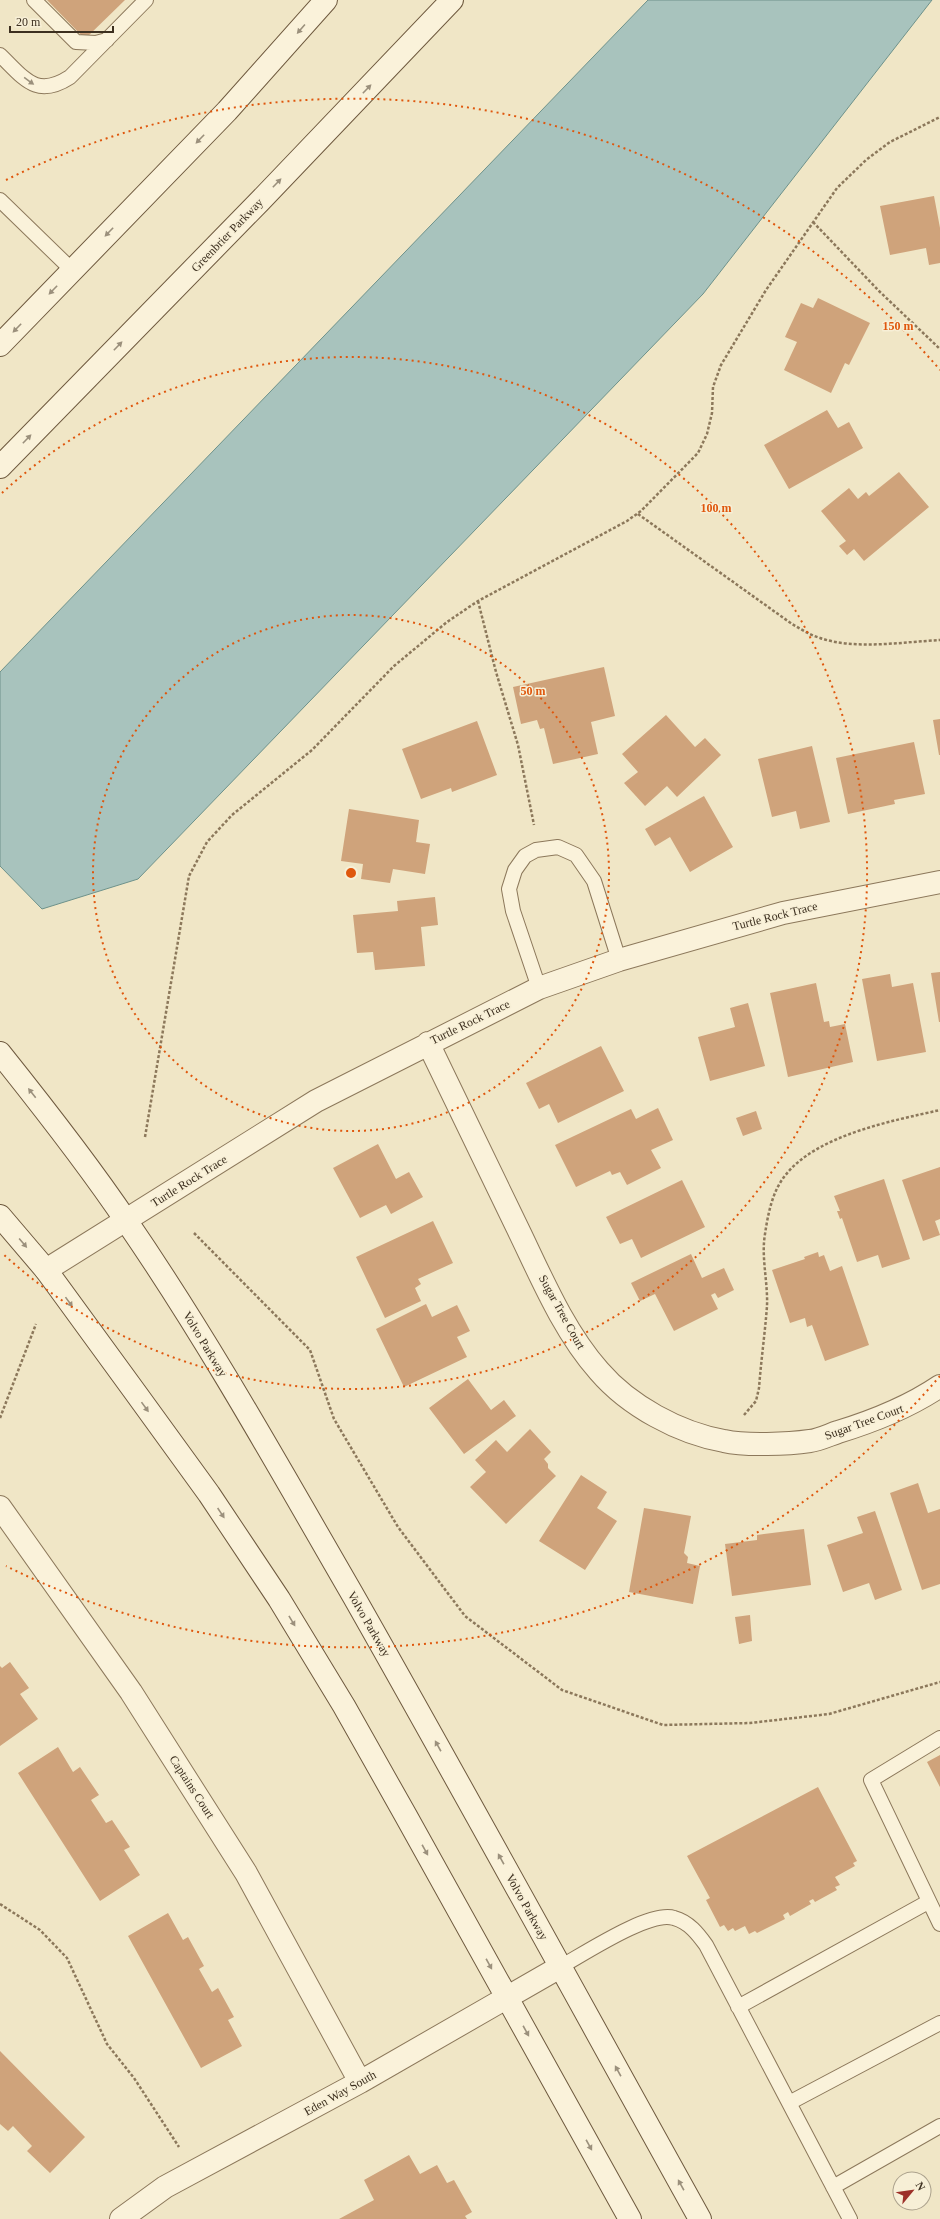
<svg xmlns="http://www.w3.org/2000/svg" width="940" height="2219" font-family="'Times New Roman',serif">
<style>
.water{fill:#a8c3bd;stroke:#6e928b}
.building{fill:#cfa37b}
.lines{fill:none;stroke-linecap:round;stroke-linejoin:round}
.lane-casing{stroke:#8c785b;stroke-width:16}
.street-casing{stroke:#8c785b;stroke-width:24}
.secondary-casing{stroke:#6e593e;stroke-width:24}
.path{stroke:#8c785b;stroke-width:2.5;stroke-dasharray:3 2;stroke-linecap:butt}
.lane{stroke:#faf2da;stroke-width:14}
.street{stroke:#faf2da;stroke-width:22}
.secondary{stroke:#faf2da;stroke-width:22}
.oneway{fill:#9b907c}
.ring{fill:none;stroke:#df570d;stroke-width:2;stroke-dasharray:2 4}
.labels{text-anchor:middle;stroke-width:3;stroke-linejoin:round;paint-order:stroke}
.street-label{font-size:12px;fill:#3c2f1f;stroke:#f7efd6}
.centre{fill:#df570d;stroke:#f7efd6;stroke-width:2}
.ring-label{font-size:12px;text-anchor:middle;font-weight:bold;fill:#df570d;stroke:#f7efd6;stroke-width:3;stroke-linejoin:round;paint-order:stroke}
</style>
<rect width="100%" height="100%" fill="#f0e6c6"/>
<path class="water" d="M648,0H932L703,294L138,879L42,909L0,866V672Z"/>
<path class="building" d="M47,0H125L85,39Z
M934,196L940,228V263L929,265L926,248L890,255L880,206Z
M818,298L870,323L849,365L845,363L831,393L784,370L797,342L785,337L801,303L813,308Z
M827,410L838,428L849,422L863,448L789,489L764,445Z
M899,472L929,507L864,561L854,549L847,555L839,546L846,541L821,511L849,488L858,499L866,492L869,496Z
M604,667L615,716L591,722L598,754L553,764L544,728L540,729L537,720L521,724L513,687Z
M666,715L695,747L705,738L721,755L677,797L667,786L645,806L624,783L638,772L622,754Z
M940,719V755H939L933,720Z
M477,721L497,775L452,792L451,788L421,799L402,749Z
M914,742L925,794L894,800L895,804L848,814L836,758Z
M812,746L830,822L800,829L796,811L772,817L758,759Z
M704,796L733,847L690,872L670,837L655,846L645,829Z
M349,809L419,820L416,842L430,844L425,874L393,869L390,883L361,879L363,864L341,861Z
M435,897L438,925L421,927L425,966L375,970L373,952L357,953L353,915L398,911L397,901Z
M940,972V1022H939L931,973Z
M890,974L892,987L913,983L926,1052L877,1061L862,979Z
M816,983L824,1022L829,1021L830,1027L845,1024L853,1062L788,1077L770,993Z
M748,1003L765,1066L710,1081L698,1037L735,1027L730,1008Z
M601,1046L624,1091L558,1123L549,1104L539,1109L526,1083Z
M658,1108L673,1140L651,1150L661,1168L627,1185L620,1172L612,1175L610,1171L576,1187L555,1145L631,1109L636,1119Z
M756,1111L762,1129L743,1136L736,1118Z
M378,1144L396,1179L409,1172L423,1197L391,1214L386,1205L360,1218L333,1168Z
M940,1167V1219L935,1221L940,1235L923,1241L902,1180Z
M884,1179L910,1259L882,1268L878,1255L857,1262L842,1218L840,1219L837,1211H840L834,1196Z
M682,1180L705,1227L641,1258L632,1239L620,1244L606,1217Z
M433,1221L453,1263L418,1279L421,1284L415,1288L421,1301L385,1318L356,1257Z
M818,1252L819,1257L824,1255L830,1271L842,1266L869,1345L825,1361L812,1325L807,1327L805,1318L790,1323L772,1270L805,1259L804,1257Z
M691,1254L702,1278L724,1268L734,1290L718,1298L715,1293L711,1295L718,1309L674,1331L655,1294L640,1301L631,1283Z
M426,1304L432,1317L457,1305L470,1331L457,1337L467,1357L404,1387L376,1329Z
M468,1379L491,1410L504,1400L516,1416L464,1454L429,1408Z
M530,1429L551,1452L544,1459L548,1464V1468L556,1476L506,1524L470,1487L486,1472L475,1460L496,1440L507,1452Z
M581,1475L607,1492L597,1508L617,1521L585,1570L539,1541Z
M918,1483L928,1513L940,1509V1584L922,1590L890,1493Z
M644,1508L691,1516L684,1553L688,1557L687,1563L700,1566L693,1604L629,1592Z
M875,1511L902,1590L875,1600L869,1583L843,1592L827,1545L863,1533L857,1517Z
M804,1529L811,1585L732,1596L725,1544L757,1540V1535Z
M750,1615L752,1641L739,1644L735,1617Z
M10,1662L29,1688L20,1694L38,1719L0,1746V1666L2,1668Z
M58,1747L73,1772L80,1767L99,1795L91,1800L106,1823L112,1820L130,1847L124,1850L140,1875L100,1901L18,1773Z
M940,1755V1787L927,1762Z
M818,1787L857,1861L853,1863L855,1866L835,1877L840,1885L835,1887L837,1890L815,1902L813,1899L809,1901L811,1904L790,1916L788,1912L783,1915L785,1919L757,1933L755,1931L749,1934L745,1926L735,1931L733,1928L728,1931L724,1925L720,1927L706,1900L710,1898L687,1856Z
M168,1913L183,1940L188,1937L204,1966L199,1969L212,1992L218,1988L234,2017L228,2020L242,2046L201,2068L128,1936Z
M0,2051L85,2137L50,2173L27,2151L32,2146L13,2126L8,2131L0,2124Z
M409,2155L420,2174L437,2165L447,2183L454,2180L472,2212L465,2216L467,2219H339L374,2200L364,2180Z"/>
<g class="lines">
<defs>
<path id="lane" d="M34,0L76,42L96,43L107,40
M0,55C24,78 36,99 70,77L146,0
M0,200L72,270
M539,988L513,911L509,889L515,870L525,856L536,850L558,847L576,855L594,881L619,960
M940,1738L871,1780L940,1924
M560,1967C584,1954 650,1910 674,1918C689,1922 698,1934 706,1945L850,2219
M738,2007L928,1902
M789,2103L940,2023
M833,2187L940,2126"/>
<path id="street" d="M428,1043C457,1104 487,1164 516,1225C540,1274 562,1329 599,1371C629,1406 679,1433 724,1441C745,1446 789,1444 810,1441C819,1440 829,1435 838,1432C874,1421 909,1407 940,1386
M46,1270L316,1101L539,988L619,960L783,913L940,882
M0,1507L131,1692L246,1873L360,2082
M121,2219L165,2187L360,2082L560,1967"/>
<path id="secondary" d="M0,345L227,111L326,0
M0,467L260,201L452,0
M0,1053C44,1108 88,1164 127,1222C210,1343 281,1471 354,1597C471,1803 585,2012 700,2219
M0,1216L46,1270L135,1392L209,1494L279,1599L344,1706L406,1816L630,2219"/>
</defs>
<use href="#lane" class="lane-casing"/>
<use href="#street" class="street-casing"/>
<use href="#secondary" class="secondary-casing"/>
<path class="path" d="M813,222L879,291L940,349
M638,514L792,624C801,629 810,635 820,638C855,650 903,642 940,640
M478,601L496,672L518,745L534,825
M145,1137L189,876L207,842L232,815L312,750L394,666L447,622L478,601L627,521L641,511L698,453L707,434L712,413L713,387L721,365L766,290L837,188L866,160L890,142L940,117
M194,1233L310,1350L334,1419L398,1527L465,1616L562,1690L663,1725L750,1723L829,1714L940,1682
M744,1415L756,1401L759,1388C761,1361 765,1333 767,1306C768,1282 761,1257 765,1234C768,1214 772,1193 784,1177C815,1135 892,1121 940,1110
M0,1418L36,1324
M0,1904L40,1930L67,1958L107,2044L134,2078L179,2147"/>
<use href="#lane" class="lane"/>
<use href="#street" class="street"/>
<use href="#secondary" class="secondary"/>
</g>
<defs><path id="oneway-solid" d="M-6-.8H1V-3.2L6.5 0L1 3.2V.8H-6Z"/></defs>
<g class="oneway">
<use href="#oneway-solid" transform="translate(301 29) rotate(131)"/>
<use href="#oneway-solid" transform="translate(29 81) rotate(36)"/>
<use href="#oneway-solid" transform="translate(367 89) rotate(-46)"/>
<use href="#oneway-solid" transform="translate(200 139) rotate(134)"/>
<use href="#oneway-solid" transform="translate(277 183) rotate(-46)"/>
<use href="#oneway-solid" transform="translate(109 232) rotate(134)"/>
<use href="#oneway-solid" transform="translate(53 290) rotate(134)"/>
<use href="#oneway-solid" transform="translate(17 328) rotate(134)"/>
<use href="#oneway-solid" transform="translate(118 346) rotate(-46)"/>
<use href="#oneway-solid" transform="translate(27 439) rotate(-46)"/>
<use href="#oneway-solid" transform="translate(32 1093) rotate(-128)"/>
<use href="#oneway-solid" transform="translate(23 1243) rotate(50)"/>
<use href="#oneway-solid" transform="translate(69 1302) rotate(54)"/>
<use href="#oneway-solid" transform="translate(145 1407) rotate(54)"/>
<use href="#oneway-solid" transform="translate(221 1513) rotate(56)"/>
<use href="#oneway-solid" transform="translate(292 1621) rotate(59)"/>
<use href="#oneway-solid" transform="translate(438 1746) rotate(-119)"/>
<use href="#oneway-solid" transform="translate(425 1850) rotate(61)"/>
<use href="#oneway-solid" transform="translate(501 1859) rotate(-119)"/>
<use href="#oneway-solid" transform="translate(489 1964) rotate(61)"/>
<use href="#oneway-solid" transform="translate(526 2031) rotate(61)"/>
<use href="#oneway-solid" transform="translate(618 2071) rotate(-119)"/>
<use href="#oneway-solid" transform="translate(589 2145) rotate(61)"/>
<use href="#oneway-solid" transform="translate(681 2185) rotate(-119)"/>
</g>
<g class="ring">
<circle cx="351" cy="873" r="258"/>
<path d="M2 493A516 516 0 1 1 2 1253"/>
<path d="M940 1376A774 774 0 0 1 6 1566M6 180A774 774 0 0 1 940 370"/>
</g>
<g class="labels">
<g class="street-label">
<text transform="translate(227 235) rotate(-46)" y="4">Greenbrier Parkway</text>
<text transform="translate(775 916) rotate(-14)" y="4">Turtle Rock Trace</text>
<text transform="translate(470 1022) rotate(-26)" y="4">Turtle Rock Trace</text>
<text transform="translate(189 1181) rotate(-32)" y="4">Turtle Rock Trace</text>
<text transform="translate(562 1312) rotate(61)" y="4">Sugar Tree Court</text>
<text transform="translate(205 1344) rotate(59)" y="4">Volvo Parkway</text>
<text transform="translate(864 1422) rotate(-20)" y="4">Sugar Tree Court</text>
<text transform="translate(369 1624) rotate(60)" y="4">Volvo Parkway</text>
<text transform="translate(192 1787) rotate(57)" y="4">Captains Court</text>
<text transform="translate(527 1907) rotate(61)" y="4">Volvo Parkway</text>
<text transform="translate(340 2093) rotate(-29)" y="4">Eden Way South</text>
</g>
</g>
<circle cx="351" cy="873" r="6" class="centre"/>
<g class="ring-label">
<text x="898" y="330">150 m</text>
<text x="716" y="512">100 m</text>
<text x="533" y="695">50 m</text>
</g>
<g transform="translate(912 2191) rotate(61)"><circle r="19" fill="#f7efd6" stroke="#aca28d"/>
<path d="M0-3L7 15L0 10L-7 15Z" fill="#9d3029"/>
<text y="-6" font-size="11" font-weight="bold" text-anchor="middle" fill="#3c2f1f">N</text>
</g>
<path d="M10 26v6h103v-6" fill="none" stroke="#3c2f1f" stroke-width="2"/>
<text x="16" y="26" font-size="12" fill="#3c2f1f" stroke="#f7efd6" stroke-width="3" paint-order="stroke">20 m</text>
</svg>
